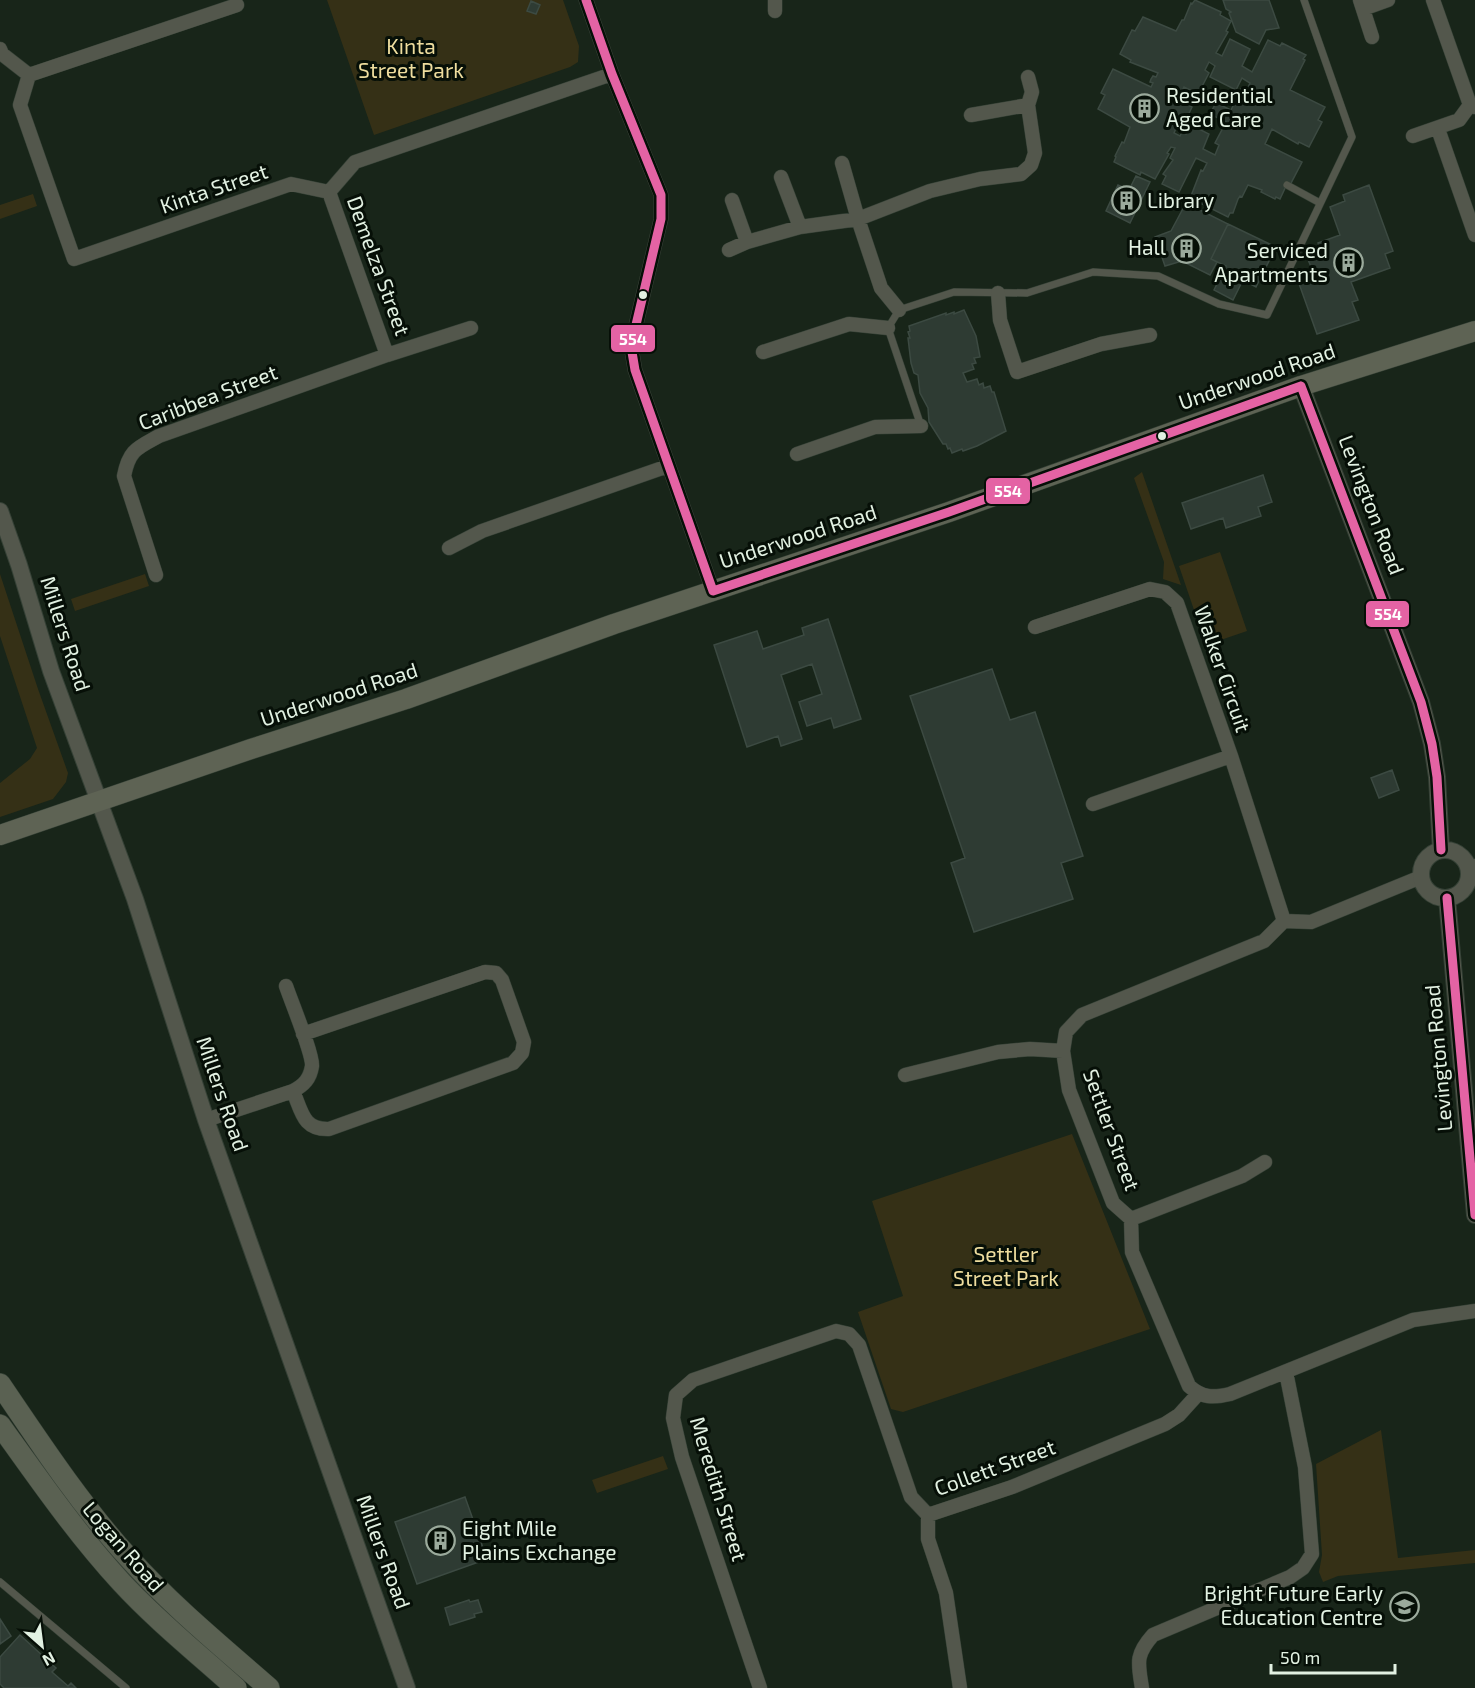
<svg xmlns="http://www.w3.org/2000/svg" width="1475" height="1688" font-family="'Exo 2',sans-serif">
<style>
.green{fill:#353016}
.building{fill:#2e3b33;stroke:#3c4a42;stroke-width:1.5;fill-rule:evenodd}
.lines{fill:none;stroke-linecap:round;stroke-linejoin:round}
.service-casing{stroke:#354136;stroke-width:8}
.minor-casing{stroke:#354136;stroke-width:15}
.tertiary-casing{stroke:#354136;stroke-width:18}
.secondary-casing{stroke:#354136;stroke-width:21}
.primary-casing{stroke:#354136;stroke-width:22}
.service{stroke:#53574c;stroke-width:7}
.minor{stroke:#53574c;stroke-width:14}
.tertiary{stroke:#53574c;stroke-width:16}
.secondary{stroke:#5e6354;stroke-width:20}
.primary{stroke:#5a6152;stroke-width:21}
.bus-1-casing{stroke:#060f07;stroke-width:14}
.bus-1{stroke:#e463a4;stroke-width:9}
.bus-dot{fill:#e2f1e2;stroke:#060f07;stroke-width:2}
.labels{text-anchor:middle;stroke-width:6;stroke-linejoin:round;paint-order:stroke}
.park-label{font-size:21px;fill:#eedd9e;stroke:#060f07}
.poi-label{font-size:21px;fill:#e2f1e2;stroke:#060f07;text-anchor:start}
.street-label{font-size:21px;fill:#e2f1e2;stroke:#060f07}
.line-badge{stroke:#060f07;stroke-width:2}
.badge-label{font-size:16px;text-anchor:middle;font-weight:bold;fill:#fff}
</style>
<rect width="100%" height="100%" fill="#182519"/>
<path class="green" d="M327,0H563L579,46L578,62L570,67L374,135Z
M33,194L37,206L0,219V205Z
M1142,472L1181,585L1163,579L1164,562L1134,478Z
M1220,552L1247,631L1206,645L1179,566Z
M0,574L38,689L68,773L66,782L53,799L0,817V783L30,759L37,748L0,636Z
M145,574L149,586L75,611L71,599Z
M1072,1134L1150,1329L903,1412L891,1409L858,1312L903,1296L872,1201Z
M1381,1430L1398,1558L1475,1550V1563L1338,1576L1323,1582L1319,1572L1322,1555L1316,1464Z
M663,1456L668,1469L597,1493L592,1480Z"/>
<path class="building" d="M1195,0L1221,12L1220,15L1231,21L1226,31L1228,32L1216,53L1222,56L1230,39L1250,49L1242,66L1252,72L1268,40L1280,46L1282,43L1306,55L1303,59L1305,60L1290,90L1325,107L1318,120L1322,122L1309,147L1299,142L1298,144L1272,129L1265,144L1302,162L1290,185L1287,184L1280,199L1276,197L1275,199L1261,192L1262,190L1248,185L1242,197L1240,196L1238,199L1233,213H1230L1228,217L1202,204L1203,202L1191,196L1201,170L1203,171L1207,163L1196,158L1179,192L1162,184L1166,176L1163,174L1173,160L1170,158L1175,148L1171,147L1167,153L1169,154L1155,179L1141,172L1140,175L1114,162L1116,157L1115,156L1122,142L1124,143L1130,127L1098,109L1105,95L1101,93L1113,69L1151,87L1153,83L1150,82L1151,79L1153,76L1156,77L1158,73L1130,62L1131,60L1120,54L1132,30L1135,31L1143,17L1176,31L1182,20H1184L1191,3L1192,4ZM1209,62L1215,66L1210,77L1236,90L1242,78L1250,83L1246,92L1241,89L1231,110L1216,103L1210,114L1226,122L1215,143L1219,145L1215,155L1203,149L1209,134L1191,125L1186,134L1182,132L1180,136L1174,133L1177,126L1182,128L1192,107L1178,99L1184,87L1198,94L1209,73L1205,70Z
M1223,0H1269L1279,28L1266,30L1259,44L1236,32L1229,13L1231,12L1226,9Z
M531,1L540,5L536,14L527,11Z
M1136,176L1150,182L1130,223L1106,211L1118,185L1129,190Z
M1369,185L1393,251L1385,254L1390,268L1351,282L1358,300L1352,302L1359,320L1317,334L1297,278L1313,272L1307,257L1321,252L1318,243L1340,235L1330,207L1345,201L1343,195Z
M1186,203L1228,224L1211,259L1217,262L1210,275L1182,261L1165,266L1155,237L1171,231Z
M1228,224L1276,247L1256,287L1243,280L1233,300L1214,290L1226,266L1211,259Z
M964,310L976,336L980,357L974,358L976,363L972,364L974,369L963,373L967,382L977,379L979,385L983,383L984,388L990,386L992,392H994L1006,431L977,446L963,451L962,449L952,453L950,448L948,449L946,444H943L929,422L928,408L920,393L918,375L914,373L911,363L908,338H910L908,332L910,331L909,326L946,313V315L954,312V314Z
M1263,475L1272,502L1258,507L1261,516L1226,528L1223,518L1191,529L1182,503Z
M828,619L861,719L834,728L831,718L807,726L799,702L822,694L812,664L781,675L802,739L781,746L778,736L747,747L714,645L757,631L763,649L804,635L802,628Z
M992,669L1010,720L1035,712L1083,856L1061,863L1073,899L974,932L951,863L965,858L910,696Z
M1392,770L1399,790L1379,798L1371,778Z
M465,1497L487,1559L417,1584L395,1522Z
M469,1600L470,1602L478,1600L482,1612L474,1614L475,1617L450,1625L445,1608Z
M0,1619L11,1636L0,1644Z
M20,1635L56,1668L52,1672L68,1686L71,1683L76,1688H4L0,1684V1657Z"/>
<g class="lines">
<defs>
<path id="service" d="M1287,185L1320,203
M921,426L888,328L899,310L954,292L1027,293L1093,272L1158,276L1219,304L1267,315L1352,137L1304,0
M0,1582L126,1688"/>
<path id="minor" d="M586,0L612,74L661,195V219L631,346L635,370L713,591
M775,0V11
M1360,0L1372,37
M1433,0L1470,105
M1363,9L1388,0
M0,49L2,54L29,75L20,105L74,259L291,184L329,192L355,162L612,74
M29,75L237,5
M971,115L1028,105
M1438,129L1475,235
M1413,136L1459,120L1470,105L1475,107
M842,163L858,219L881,288L899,310
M781,177L800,227
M329,192L387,355
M732,200L747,242
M729,250L747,242L800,227L858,219L930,191L980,179L1021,174L1031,165L1035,153L1028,105L1032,92L1028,77
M998,293L1000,320L1017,372L1101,344L1150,335
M763,352L849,324L888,328
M797,454L875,427L921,426
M449,548L482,531L668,466
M156,575L124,476C129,450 137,448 159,436L387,355L471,328
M1035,627L1150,589L1165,592L1177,603L1231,756L1284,921
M1093,804L1231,756
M1469,869L1475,866
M1421,877L1311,922L1284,921L1264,941L1082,1015L1066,1032L1063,1051L1069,1090L1113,1203L1131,1219L1132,1252L1189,1386C1202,1398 1213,1398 1230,1394L1413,1320L1475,1311
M905,1075L998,1052L1030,1049L1063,1051
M293,1091C302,1112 303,1130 329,1129L513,1063L522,1053L524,1042L502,980L496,973L485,972L303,1034
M206,1120L293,1091C304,1085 310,1079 312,1066C313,1054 291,1001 286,986
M1131,1219L1242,1176L1265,1162
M760,1688L682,1457L673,1418L676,1395L693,1380L836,1331L849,1334L859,1345L911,1497L928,1515
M960,1688L946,1593L928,1539V1515L1012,1487L1165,1424L1179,1415L1198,1394
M1142,1688C1138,1663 1135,1655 1153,1635L1290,1577L1303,1568L1312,1554L1305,1467L1286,1372"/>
<path id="tertiary" d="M1301,386L1421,702L1432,744L1437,777L1441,850
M0,511L19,565L51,671L135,899L206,1120L407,1688
M1421 874a24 24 0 1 1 48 0a24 24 0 1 1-48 0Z
M1447,898L1475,1215"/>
<path id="secondary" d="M0,835L251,749L406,699L614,624L949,512L1301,386L1475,331"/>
<path id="primary" d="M0,1384C40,1443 80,1504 128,1557C171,1605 221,1646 269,1688
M0,1425C38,1478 76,1533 121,1582C156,1620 197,1653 236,1688"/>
</defs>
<use href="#service" class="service-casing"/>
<use href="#minor" class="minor-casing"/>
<use href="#tertiary" class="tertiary-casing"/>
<use href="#secondary" class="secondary-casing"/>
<use href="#primary" class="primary-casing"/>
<use href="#service" class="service"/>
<use href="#minor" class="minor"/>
<use href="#tertiary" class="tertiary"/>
<use href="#secondary" class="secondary"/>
<use href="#primary" class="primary"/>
<defs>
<path id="bus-1" d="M586,0L612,74L661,195V219L631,346L635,370L713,591
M1301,386L1421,702L1432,744L1437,777L1441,850
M713,591L949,512L1301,386
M1447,898L1475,1215"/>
</defs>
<use href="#bus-1" class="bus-1-casing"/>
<use href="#bus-1" class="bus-1"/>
</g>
<defs>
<symbol id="building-ring" viewBox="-11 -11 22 22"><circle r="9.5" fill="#060f07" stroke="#9baa9c" stroke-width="1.5"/><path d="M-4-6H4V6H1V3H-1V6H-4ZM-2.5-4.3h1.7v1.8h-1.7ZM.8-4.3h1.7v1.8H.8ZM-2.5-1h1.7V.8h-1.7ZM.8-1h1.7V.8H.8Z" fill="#9baa9c"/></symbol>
<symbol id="school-ring" viewBox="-11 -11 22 22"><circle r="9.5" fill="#060f07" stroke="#9baa9c" stroke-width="1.5"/><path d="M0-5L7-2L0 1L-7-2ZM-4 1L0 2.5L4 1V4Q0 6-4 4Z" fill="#9baa9c"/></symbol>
</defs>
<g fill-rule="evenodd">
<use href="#building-ring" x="1128" y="92" width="33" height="33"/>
<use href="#building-ring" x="1110" y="184" width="33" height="33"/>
<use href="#building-ring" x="1170" y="232" width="33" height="33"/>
<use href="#building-ring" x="1332" y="246" width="33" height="33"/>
<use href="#building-ring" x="424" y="1524" width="33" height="33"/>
<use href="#school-ring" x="1388" y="1590" width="33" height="33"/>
</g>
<g class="bus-dot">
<circle cx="643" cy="295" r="5"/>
<circle cx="1162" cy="436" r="5"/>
</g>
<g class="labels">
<g class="park-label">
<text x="411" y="54">Kinta<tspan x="411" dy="24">Street Park</tspan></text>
<text x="1006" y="1262">Settler<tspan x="1006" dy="24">Street Park</tspan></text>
</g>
<g class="poi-label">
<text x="1166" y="103">Residential<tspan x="1166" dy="24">Aged Care</tspan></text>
<text x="1147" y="208">Library</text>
<text x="1166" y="255" text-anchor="end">Hall</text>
<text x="1328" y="258" text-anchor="end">Serviced<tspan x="1328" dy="24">Apartments</tspan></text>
<text x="462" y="1536">Eight Mile<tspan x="462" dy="24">Plains Exchange</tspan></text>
<text x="1383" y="1601" text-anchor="end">Bright Future Early<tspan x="1383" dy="24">Education Centre</tspan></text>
</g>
<g class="street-label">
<text transform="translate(214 189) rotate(-19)" y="7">Kinta Street</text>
<text transform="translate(378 266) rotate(70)" y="7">Demelza Street</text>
<text transform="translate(1257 377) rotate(-19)" y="7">Underwood Road</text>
<text transform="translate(208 398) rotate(-21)" y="7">Caribbea Street</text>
<text transform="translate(1371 505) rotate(69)" y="7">Levington Road</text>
<text transform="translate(798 537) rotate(-18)" y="7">Underwood Road</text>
<text transform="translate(65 634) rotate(72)" y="7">Millers Road</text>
<text transform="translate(1222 669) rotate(71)" y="7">Walker Circuit</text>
<text transform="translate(339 695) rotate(-18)" y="7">Underwood Road</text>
<text transform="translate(1439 1058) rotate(-95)" y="7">Levington Road</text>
<text transform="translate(222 1094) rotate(71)" y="7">Millers Road</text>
<text transform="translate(1111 1130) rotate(70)" y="7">Settler Street</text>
<text transform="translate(995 1468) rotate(-20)" y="7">Collett Street</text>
<text transform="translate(718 1489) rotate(73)" y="7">Meredith Street</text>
<text transform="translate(123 1547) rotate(49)" y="7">Logan Road</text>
<text transform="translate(383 1552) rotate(70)" y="7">Millers Road</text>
</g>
</g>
<g class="line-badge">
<rect x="610" y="324" width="46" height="29" rx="6" fill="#e463a4"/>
<rect x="985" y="477" width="46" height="28" rx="6" fill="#e463a4"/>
<rect x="1365" y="600" width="45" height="28" rx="6" fill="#e463a4"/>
</g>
<g class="badge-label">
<text x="633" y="345">554</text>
<text x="1008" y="497">554</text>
<text x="1388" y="620">554</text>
</g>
<g transform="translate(42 1646) rotate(152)" stroke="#060f07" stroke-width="4.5" paint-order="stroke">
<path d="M0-4.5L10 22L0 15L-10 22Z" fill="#e2f1e2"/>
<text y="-9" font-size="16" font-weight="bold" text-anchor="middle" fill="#e2f1e2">N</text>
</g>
<path d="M1271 1664v9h124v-9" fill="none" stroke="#e2f1e2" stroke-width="3"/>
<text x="1280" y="1664" font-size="18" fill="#e2f1e2" stroke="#060f07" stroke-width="4.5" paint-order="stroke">50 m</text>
</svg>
